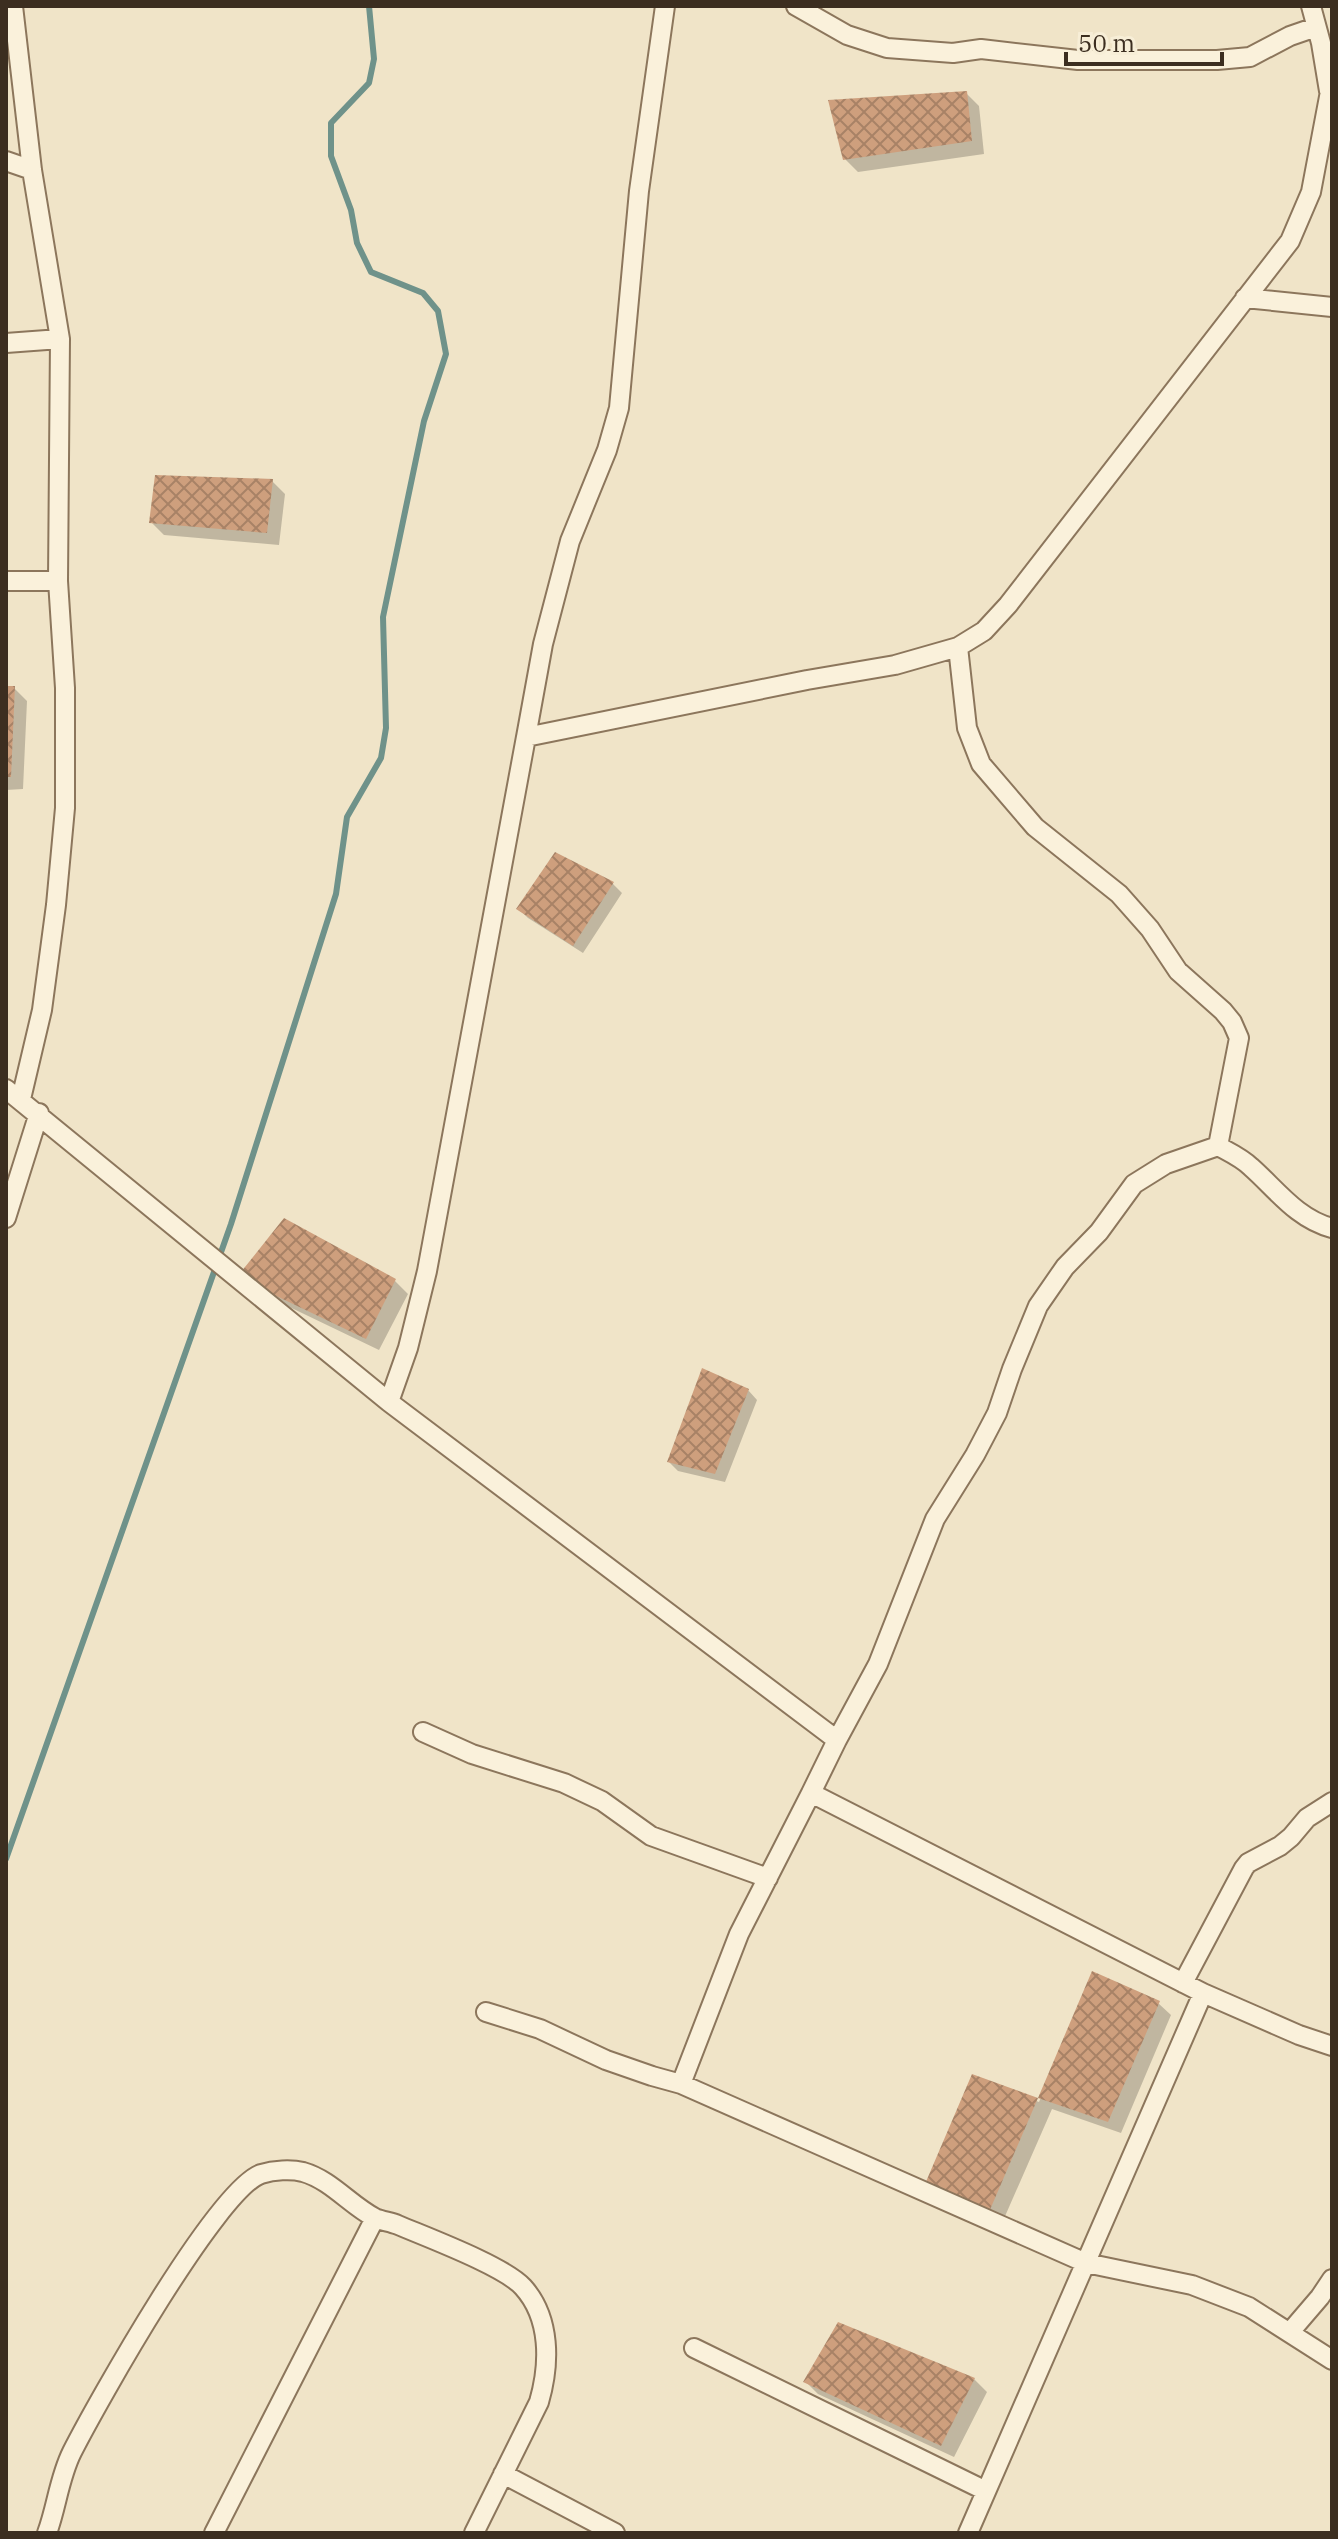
<svg xmlns="http://www.w3.org/2000/svg" width="1338" height="2539" font-family="'IBM Plex Serif',serif">
<style>
.shadow{fill:#0003}
.lines{fill:none;stroke-linecap:round;stroke-linejoin:round}
.stream{stroke:#6f928a;stroke-width:6}
.building{fill:url(#building-cross-hatch)}
.minor-casing{stroke:#8c765c;stroke-width:22}
.minor{stroke:#faf1db;stroke-width:18}
</style>
<defs>
<pattern id="building-cross-hatch" width="8" height="8" patternUnits="userSpaceOnUse" patternTransform="scale(2)"><rect width="8" height="8" fill="#ce9f7d"/><path d="M0 0l8 8M0 8l8-8" fill="none" stroke="#a88266"/></pattern>
</defs>
<rect width="100%" height="100%" fill="#f0e4c8"/>
<path class="shadow" d="M966,93L979,106L984,154L858,172L845,159Z
M272,481L285,494L279,545L164,535L151,522Z
M6,688H14L27,701L23,789L6,790Z
M556,855L613,884L622,893L583,953L528,918L519,909Z
M395,1281L408,1294L379,1350L252,1289Z
M748,1390L757,1400L725,1482L678,1471L669,1462Z
M1093,1974L1158,2003L1171,2015L1121,2133L1052,2109L999,2230L937,2203L973,2077L1039,2102Z
M839,2324L974,2379L987,2392L954,2457L818,2394L805,2381Z"/>
<g class="lines">
<path class="stream" d="M6,1859L231,1224L336,894L347,817L381,758L386,728L383,617L424,421L446,354L438,311L423,293L371,272L357,243L351,210L331,156V123L369,83L374,59L369,6"/>
</g>
<path class="building" d="M967,91L972,141L843,160L828,100Z
M155,475L273,479L267,533L149,523Z
M6,686H15L11,777H6Z
M555,852L614,882L573,946L516,909Z
M284,1218L396,1279L366,1339L237,1277Z
M702,1368L749,1389L715,1474L667,1462Z
M1092,1971L1160,2001L1108,2122L1038,2098L986,2219L922,2191L972,2074L1038,2098Z
M838,2322L975,2378L941,2446L803,2382Z"/>
<g class="lines">
<defs>
<path id="minor" d="M13,6L32,170L60,339L58,581L65,688V808L56,905L42,1010L21,1099
M796,6L847,35L887,48L953,53L981,49L1078,60H1217L1250,57L1290,36L1316,27
M1311,6L1321,43L1329,91
M6,161L32,170
M1245,298L1332,307
M6,343L60,339
M6,581H58
M958,647L967,728L981,764L1035,827L1119,894L1150,929L1178,971L1223,1011L1232,1022L1239,1038L1218,1146
M526,737L543,644L570,541L607,450L619,408L639,191L665,6
M6,1089L389,1402
M6,1218L39,1113
M423,1732L472,1754L564,1783L602,1801L651,1836L768,1878
M837,1740L878,1664L935,1519L975,1455L997,1413L1012,1369L1038,1306L1065,1267L1099,1232L1134,1184L1166,1164L1218,1146C1229,1152 1242,1158 1251,1167C1276,1189 1297,1219 1332,1228
M1183,1983L1244,1868L1248,1863L1280,1846L1291,1837L1307,1818L1332,1802
M1203,1993L1299,2035L1332,2046
M486,2012L540,2029L606,2060L652,2076L681,2084L1086,2263L1192,2285L1249,2307L1332,2360
M681,2084L739,1934L811,1793
M1290,2332L1320,2297L1332,2279
M694,2348L986,2491
M503,2474L615,2533
M47,2533C57,2506 59,2478 72,2452C97,2403 217,2189 261,2174C274,2170 291,2169 303,2172C331,2180 350,2205 375,2218C382,2221 391,2222 398,2225C426,2237 504,2266 523,2287C551,2318 550,2364 539,2402L474,2533
M214,2533L375,2218
M968,2533L1203,1993L811,1793L837,1740L389,1402L408,1348L427,1271L526,737L807,680L895,665L958,647L984,631L1008,605L1290,241L1311,192L1332,81"/>
</defs>
<use href="#minor" class="minor-casing"/>
<use href="#minor" class="minor"/>
</g>
<rect width="1338" height="2539" fill="none" stroke="#3c2e20" stroke-width="16"/>
<path d="M1066 52v12h156v-12" fill="none" stroke="#3c2e20" stroke-width="4"/>
<text x="1078" y="52" font-size="24" fill="#3c2e20" stroke="#f7eed7" stroke-width="6" paint-order="stroke">50 m</text>
</svg>
